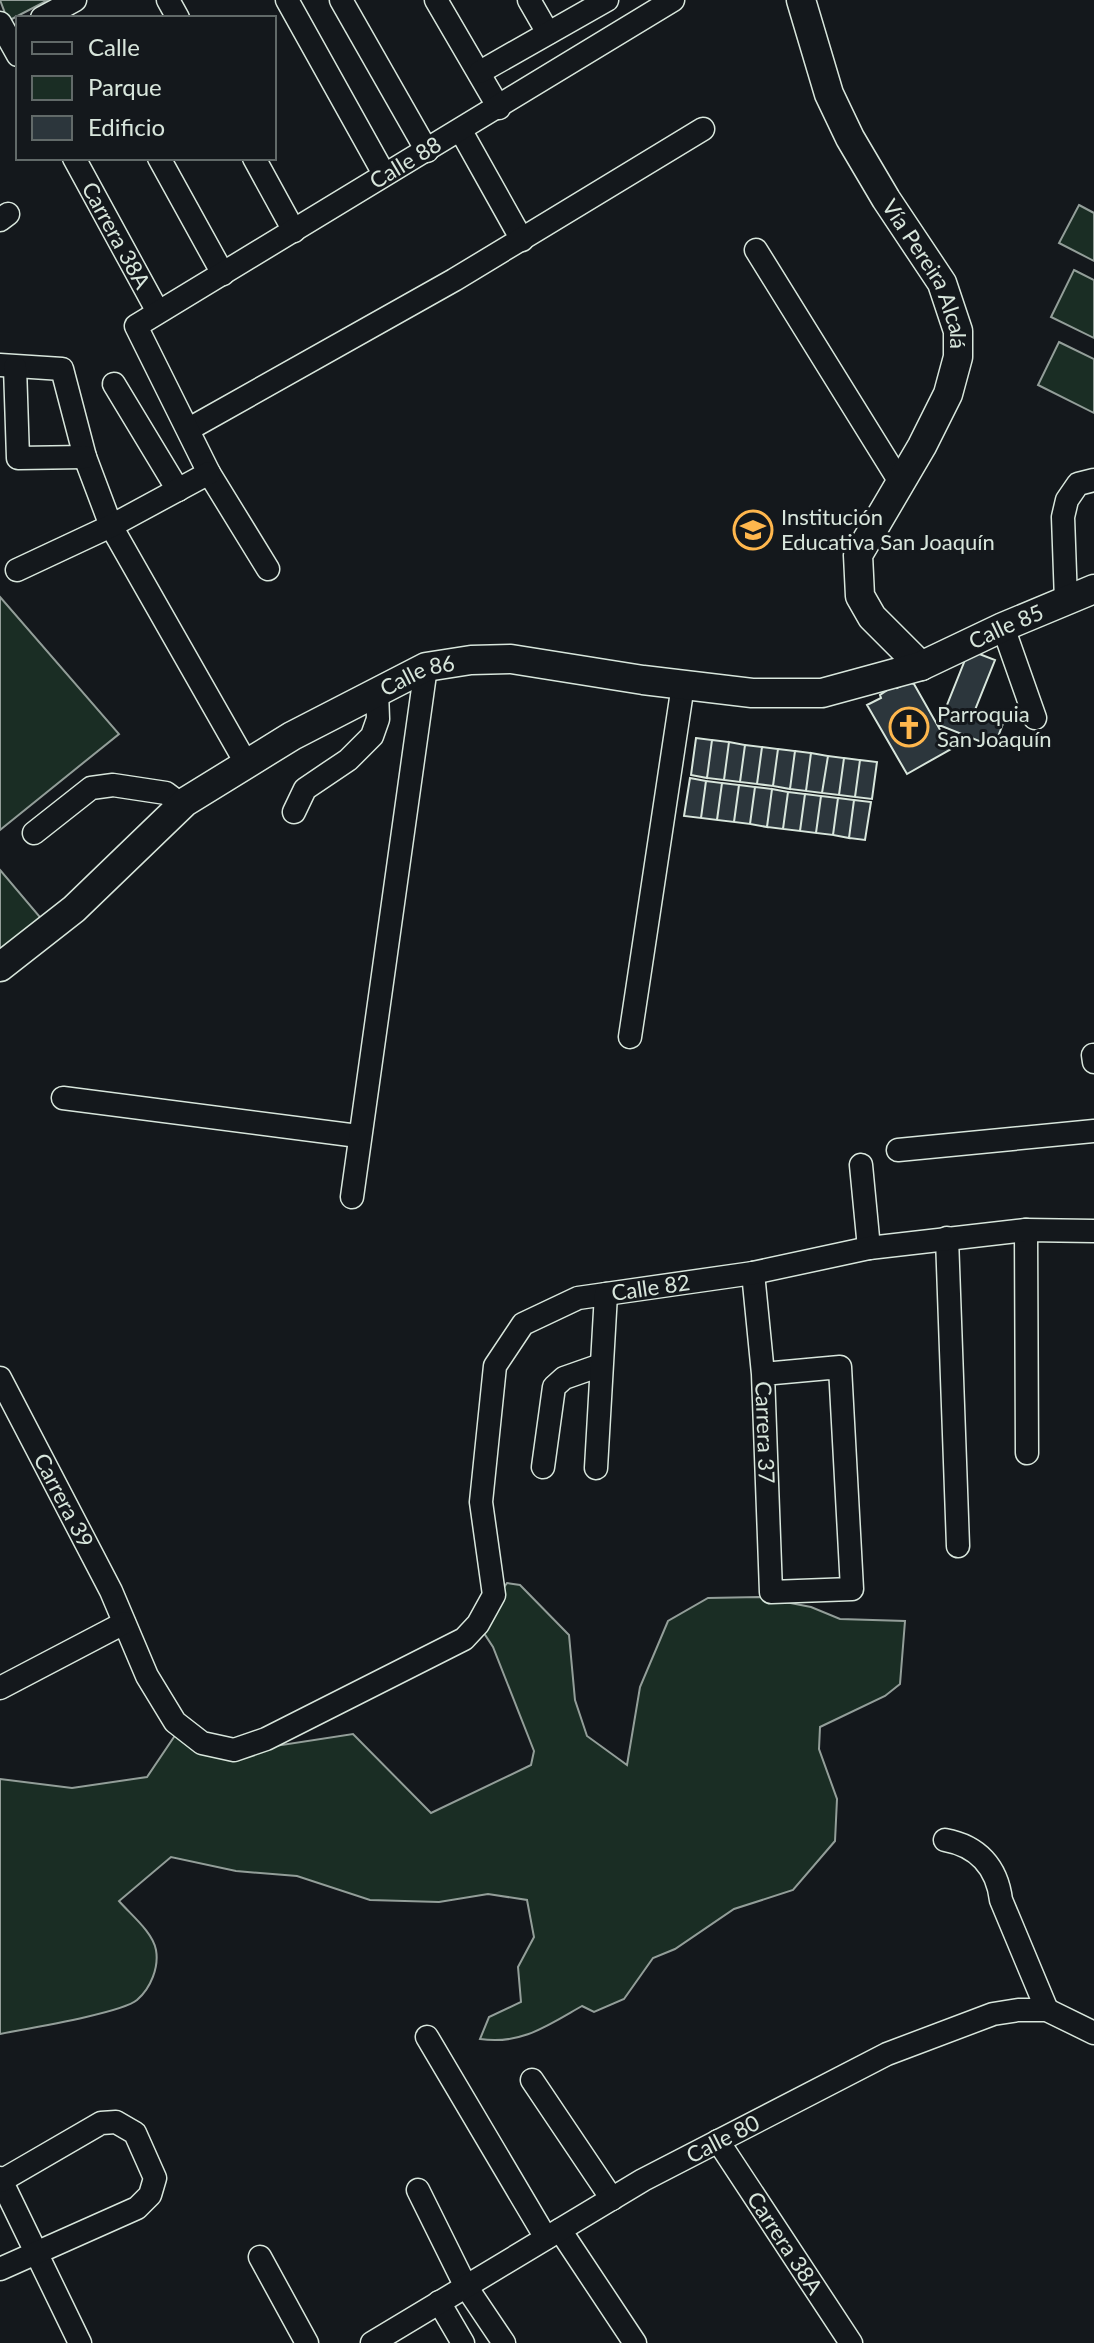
<svg xmlns="http://www.w3.org/2000/svg" width="1094" height="2343" font-family="Lato,sans-serif">
<style>
.green{fill:#1a2d24;stroke:#939e99;stroke-width:2}
.building{fill:#2c363c;stroke:#d8e6dc;stroke-width:2}
.lines{fill:none;stroke-linecap:round;stroke-linejoin:round}
.minor-casing{stroke:#d8e6dc;stroke-width:25}
.major-casing{stroke:#d8e6dc;stroke-width:31}
.minor{stroke:#14181c;stroke-width:22}
.major{stroke:#14181c;stroke-width:28}
.labels{text-anchor:middle;stroke-width:6;stroke-linejoin:round;paint-order:stroke}
.street-label{font-size:22px;fill:#d8e6dc;stroke:#14181c}
.poi-label{font-size:22px;fill:#d8e6dc;stroke:#14181c;text-anchor:start}
</style>
<rect width="100%" height="100%" fill="#14181c"/>
<path class="green" d="M0,0H48L8,21Z
M1079,205L1094,213V261L1059,243Z
M1074,270L1094,280V338L1051,317Z
M1059,342L1094,359V413L1038,385Z
M0,597L119,734L0,830Z
M0,870L45,923L0,958Z
M507,1583L520,1585L569,1635L575,1700L587,1736L627,1765L640,1687L668,1621L708,1598L759,1597L811,1607L840,1619L905,1621L900,1684L885,1696L820,1727L819,1749L837,1799L835,1841L793,1890L734,1909L675,1949L653,1958L624,1999L594,2012L582,2006C547,2026 521,2045 480,2039L489,2017L521,2002L518,1967L534,1937L527,1900L488,1894L439,1902L370,1900L297,1876L236,1871L171,1857L119,1901C130,1914 153,1932 156,1950C159,1967 151,1988 137,2000C122,2013 25,2029 0,2034V1779L72,1788L147,1777L176,1734L217,1755L353,1734L431,1813L531,1765L534,1751L493,1647L478,1624Z"/>
<path class="building" d="M969,650L995,660L975,710L1004,721L994,747L939,725Z
M909,682L914,684L951,749L907,774L867,705L881,698L880,695L895,685L897,688Z
M696,738L712,740L707,778L691,775Z
M712,740L729,742L724,780L707,778Z
M729,742L745,745L740,782L724,780Z
M745,745L762,747L757,784L740,782Z
M762,747L778,749L773,786L757,784Z
M778,749L795,751L790,789L773,786Z
M795,751L811,753L806,791L790,789Z
M811,753L828,756L822,793L806,791Z
M828,756L844,758L839,795L822,793Z
M844,758L860,760L855,797L839,795Z
M860,760L877,762L872,799L855,797Z
M690,778L706,781L701,818L684,816Z
M706,781L722,783L717,820L701,818Z
M722,783L739,785L734,822L717,820Z
M739,785L755,787L750,824L734,822Z
M755,787L772,789L767,827L750,824Z
M772,789L788,792L783,829L767,827Z
M788,792L805,794L800,831L783,829Z
M805,794L821,796L816,833L800,831Z
M821,796L838,798L833,835L816,833Z
M838,798L854,800L849,838L833,835Z
M854,800L871,802L865,840L849,838Z"/>
<g class="lines">
<defs>
<g id="minor">
<path d="M168,0L178,18"/>
<path d="M287,0L384,174"/>
<path d="M341,0L427,151"/>
<path d="M436,0L499,108"/>
<path d="M529,0L548,33"/>
<path d="M42,18L75,0"/>
<path d="M0,23L18,55"/>
<path d="M480,72L607,0"/>
<path d="M461,131L522,240"/>
<path id="s1" d="M74,158L158,312"/>
<path d="M159,158L223,274"/>
<path d="M254,158L294,231"/>
<path d="M0,220L8,214"/>
<path d="M756,250L900,482"/>
<path d="M0,365L62,369L85,457L111,526L246,763"/>
<path d="M15,367L18,458L85,457"/>
<path d="M114,384L178,490"/>
<path d="M189,429L454,280L703,129"/>
<path id="s2" d="M268,569L209,473L136,326L673,0"/>
<path d="M17,570L111,526L209,473"/>
<path d="M1066,601L1063,517L1067,500L1078,484L1094,480"/>
<path d="M1003,627L1035,718"/>
<path d="M294,812L305,789L348,760L372,736L378,719L377,692"/>
<path d="M34,833L91,788L113,785L166,793L182,805"/>
<path d="M630,1037L683,685"/>
<path d="M1093,1055L1094,1062"/>
<path d="M63,1098L358,1136"/>
<path d="M898,1150L1094,1131"/>
<path d="M861,1165L869,1248"/>
<path d="M352,1197L426,667"/>
<path d="M1026,1230L1027,1453"/>
<path d="M947,1238L958,1546"/>
<path id="s3" d="M753,1273L763,1374L771,1592L852,1589L840,1367L763,1374"/>
<path id="s4" d="M0,1378L111,1591L147,1676L175,1722L202,1743L234,1750L266,1739L464,1639L478,1624L494,1595L481,1502L495,1366L523,1324L578,1298L753,1273L869,1248L1026,1230L1094,1231"/>
<path d="M543,1467L554,1387L564,1378L601,1365"/>
<path d="M596,1468L606,1294"/>
<path d="M0,1688L124,1623"/>
<path d="M945,1840C978,1846 997,1867 1001,1900L1047,2010"/>
<path d="M427,2037L546,2238"/>
<path d="M532,2080L612,2199"/>
<path id="s5" d="M718,2141L851,2343"/>
<path d="M0,2178L80,2343"/>
<path d="M418,2190L465,2285L504,2343"/>
<path d="M560,2230L635,2343"/>
<path d="M260,2257L307,2343"/>
<path d="M0,2269L137,2208L150,2195L155,2178L135,2133L116,2122L101,2123L1,2181"/>
<path d="M439,2302L463,2343"/>
<path id="s6" d="M372,2343L643,2180L887,2054L993,2014L1018,2010H1047L1094,2033"/>
</g>
<g id="major">
<path id="s7" d="M801,0L829,94L850,138L886,199L942,283L958,331V357L948,394L922,446L858,555L860,596L872,617L921,666"/>
<path id="s8" d="M0,967L74,909L185,802L292,736L426,667L471,660L511,659L643,680L752,693H822L921,666L1003,627L1094,589"/>
</g>
</defs>
<use href="#minor" class="minor-casing"/>
<use href="#major" class="major-casing"/>
<use href="#minor" class="minor"/>
<use href="#major" class="major"/>
</g>
<defs>
<symbol id="school-ring" viewBox="-11 -11 22 22"><circle r="9.5" fill="#14181c" stroke="#ffb74d" stroke-width="1.5"/><path d="M0-5L7-2L0 1L-7-2ZM-4 1L0 2.5L4 1V4Q0 6-4 4Z" fill="#ffb74d"/></symbol>
<symbol id="church-ring" viewBox="-11 -11 22 22"><circle r="9.5" fill="#14181c" stroke="#ffb74d" stroke-width="1.5"/><path d="M-1.2-6h2.4v3.5h3.3v2.4h-3.3V6h-2.4V-.1h-3.3v-2.4h3.3Z" fill="#ffb74d"/></symbol>
</defs>
<g fill-rule="evenodd">
<use href="#school-ring" x="731" y="508" width="44" height="44"/>
<use href="#church-ring" x="887" y="705" width="44" height="44"/>
</g>
<g class="labels">
<g class="street-label">
<text dy="8" stroke="none"><textPath href="#s2" startOffset="592">Calle 88</textPath></text>
<text dy="8" stroke="none"><textPath href="#s1" startOffset="88">Carrera 38A</textPath></text>
<text dy="8" stroke="none"><textPath href="#s7" startOffset="304">Vía Pereira Alcalá</textPath></text>
<text dy="8" stroke="none"><textPath href="#s8" startOffset="1120">Calle 85</textPath></text>
<text dy="8" stroke="none"><textPath href="#s8" startOffset="514">Calle 86</textPath></text>
<text dy="8" stroke="none"><textPath href="#s4" startOffset="1178">Calle 82</textPath></text>
<text dy="8" stroke="none"><textPath href="#s3" startOffset="160">Carrera 37</textPath></text>
<text dy="8" stroke="none"><textPath href="#s4" startOffset="138">Carrera 39</textPath></text>
<text dy="8" stroke="none"><textPath href="#s6" startOffset="406">Calle 80</textPath></text>
<text dy="8" stroke="none"><textPath href="#s5" startOffset="122">Carrera 38A</textPath></text>
</g>
<g class="poi-label">
<text x="781" y="525">Institución<tspan x="781" dy="25">Educativa San Joaquín</tspan></text>
<text x="937" y="722">Parroquia<tspan x="937" dy="25">San Joaquín</tspan></text>
</g>
</g>
<rect x="16" y="16" width="260" height="144" fill="#14181c" stroke="#626a69" stroke-width="2"/>
<rect x="32" y="42" width="40" height="12" fill="#14181c" stroke="#626a69" stroke-width="2"/>
<text x="88" y="56" font-size="24" fill="#d8e6dc">Calle</text>
<rect x="32" y="76" width="40" height="24" fill="#1a2d24" stroke="#626a69" stroke-width="2"/>
<text x="88" y="96" font-size="24" fill="#d8e6dc">Parque</text>
<rect x="32" y="116" width="40" height="24" fill="#2c363c" stroke="#626a69" stroke-width="2"/>
<text x="88" y="136" font-size="24" fill="#d8e6dc">Edificio</text>
</svg>
